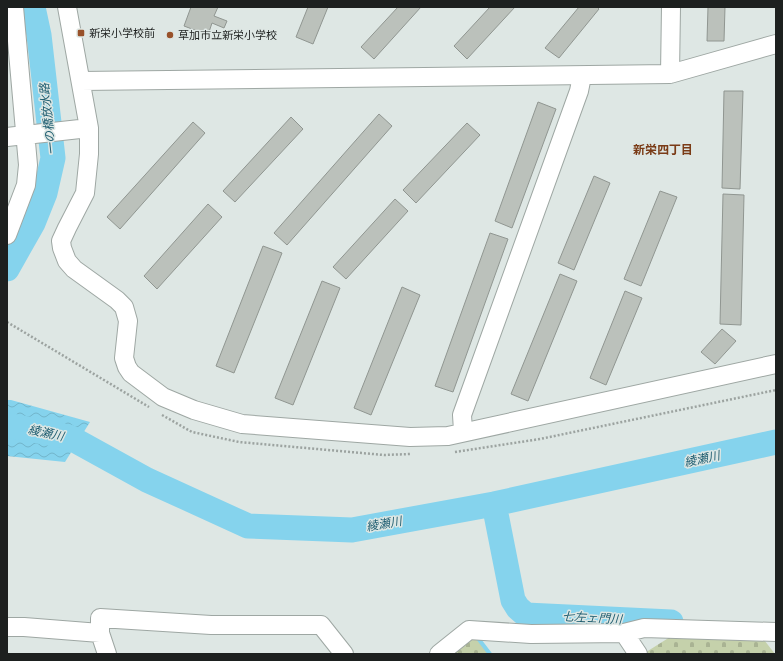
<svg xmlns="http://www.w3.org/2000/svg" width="783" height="661" font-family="'Work Sans','Noto Sans JP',sans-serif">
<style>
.cemetery{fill:url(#cemetery-stones)}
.water{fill:url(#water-waves)}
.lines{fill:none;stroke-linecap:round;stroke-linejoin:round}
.stream{stroke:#85d3ed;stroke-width:4}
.river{stroke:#85d3ed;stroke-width:25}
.building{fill:#bbc1bb;stroke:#909691}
.minor-casing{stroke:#9ea7a3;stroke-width:20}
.path{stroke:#9ca3a0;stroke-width:2.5;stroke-dasharray:2 2;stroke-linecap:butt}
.minor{stroke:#fff;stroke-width:18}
.poi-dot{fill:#98512a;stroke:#dee7e4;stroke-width:1.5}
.labels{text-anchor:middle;stroke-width:3;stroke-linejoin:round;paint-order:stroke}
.poi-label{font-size:11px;fill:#1d201f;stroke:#dee7e4;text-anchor:start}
.water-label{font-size:12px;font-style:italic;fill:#215f72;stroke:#dee7e4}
.neighbourhood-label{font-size:12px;font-weight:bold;fill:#7a3b16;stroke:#dee7e4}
</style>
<defs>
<pattern id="cemetery-stones" width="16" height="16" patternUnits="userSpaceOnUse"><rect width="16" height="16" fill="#c5d1ab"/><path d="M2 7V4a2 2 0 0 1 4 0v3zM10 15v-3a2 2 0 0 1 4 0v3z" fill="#a9b393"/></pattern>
<pattern id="water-waves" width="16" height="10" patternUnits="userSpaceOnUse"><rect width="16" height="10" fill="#85d3ed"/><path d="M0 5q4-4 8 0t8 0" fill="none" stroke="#72b5cb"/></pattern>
</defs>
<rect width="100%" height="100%" fill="#dee7e4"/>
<path class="cemetery" d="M678,632H758L775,654H643Z
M476,635L492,654H453Z"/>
<path class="water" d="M7,400H11L90,422L65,462L7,456Z"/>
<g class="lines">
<path class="stream" d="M477,637L490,654"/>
<path class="river" d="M7,269L33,223L45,193L53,158L39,35L33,7
M7,425L69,437L147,480L248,526L352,530L494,504L776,442
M494,504L513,600L518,608L526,615L671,622"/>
</g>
<path class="building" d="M191,7H218L214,16L227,21L224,28L212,23L208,35L184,26Z
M308,7H328L313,44L296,37Z
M398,7H421L374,59L361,47Z
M490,7H515L467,59L454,46Z
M579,7H597L599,9L559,58L545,48Z
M708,7H725L724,41H707Z
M724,91H743L740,189L722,188Z
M538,102L556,109L512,228L495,221Z
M379,114L392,126L287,245L274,233Z
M291,117L303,129L235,202L223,191Z
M193,122L205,133L120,229L107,217Z
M467,123L480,135L416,203L403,190Z
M594,176L610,183L574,270L558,263Z
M660,191L677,197L641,286L624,279Z
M723,194L744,195L741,325L720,324Z
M395,199L408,211L346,279L333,267Z
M208,204L222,217L157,289L144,276Z
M490,233L508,239L453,392L435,386Z
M263,246L282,253L234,373L216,366Z
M560,274L577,281L528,401L511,394Z
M322,281L340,288L293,405L275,398Z
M402,287L420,295L371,415L354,408Z
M625,291L642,298L606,385L590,378Z
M722,329L736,341L715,364L701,352Z"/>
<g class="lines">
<defs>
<path id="minor" d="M67,7L89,128V154L85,193L67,228L61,241L62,248L67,261L74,269L117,300L124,307L128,321L124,358L127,367L131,373L163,397L194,410L242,424L410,437L448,436L776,364
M670,74L671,7
M81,81L670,74L776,44
M7,137L89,128
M7,235L26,185L28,165L14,7
M463,431L462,415L579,91L582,76
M7,627H24L100,633
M624,633L644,628L776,632
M107,654L100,633V618L211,625H321L344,654
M439,654L469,630L531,634L624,633L638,654"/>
</defs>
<use href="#minor" class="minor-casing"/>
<path class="path" d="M7,322L149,407
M162,415L192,432L239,442L384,455L410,454
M455,452L540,439L776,390"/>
<use href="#minor" class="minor"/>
</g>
<g class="poi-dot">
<rect x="77" y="29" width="8" height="8" rx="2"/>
<circle cx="170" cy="35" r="4"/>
</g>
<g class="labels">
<g class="poi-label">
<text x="89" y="37">新栄小学校前</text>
<text x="178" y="39">草加市立新栄小学校</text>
</g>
<g class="water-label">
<text transform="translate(48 119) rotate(-96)" y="4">一の橋放水路</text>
<text transform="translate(46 433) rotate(12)" y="4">綾瀬川</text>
<text transform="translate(702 459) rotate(-12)" y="4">綾瀬川</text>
<text transform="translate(384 524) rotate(-10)" y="4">綾瀬川</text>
<text transform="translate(592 618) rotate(3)" y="4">七左ェ門川</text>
</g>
<g class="neighbourhood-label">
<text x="663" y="154">新栄四丁目</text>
</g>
</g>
<rect width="783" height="661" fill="none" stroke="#1d201f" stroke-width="16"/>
</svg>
